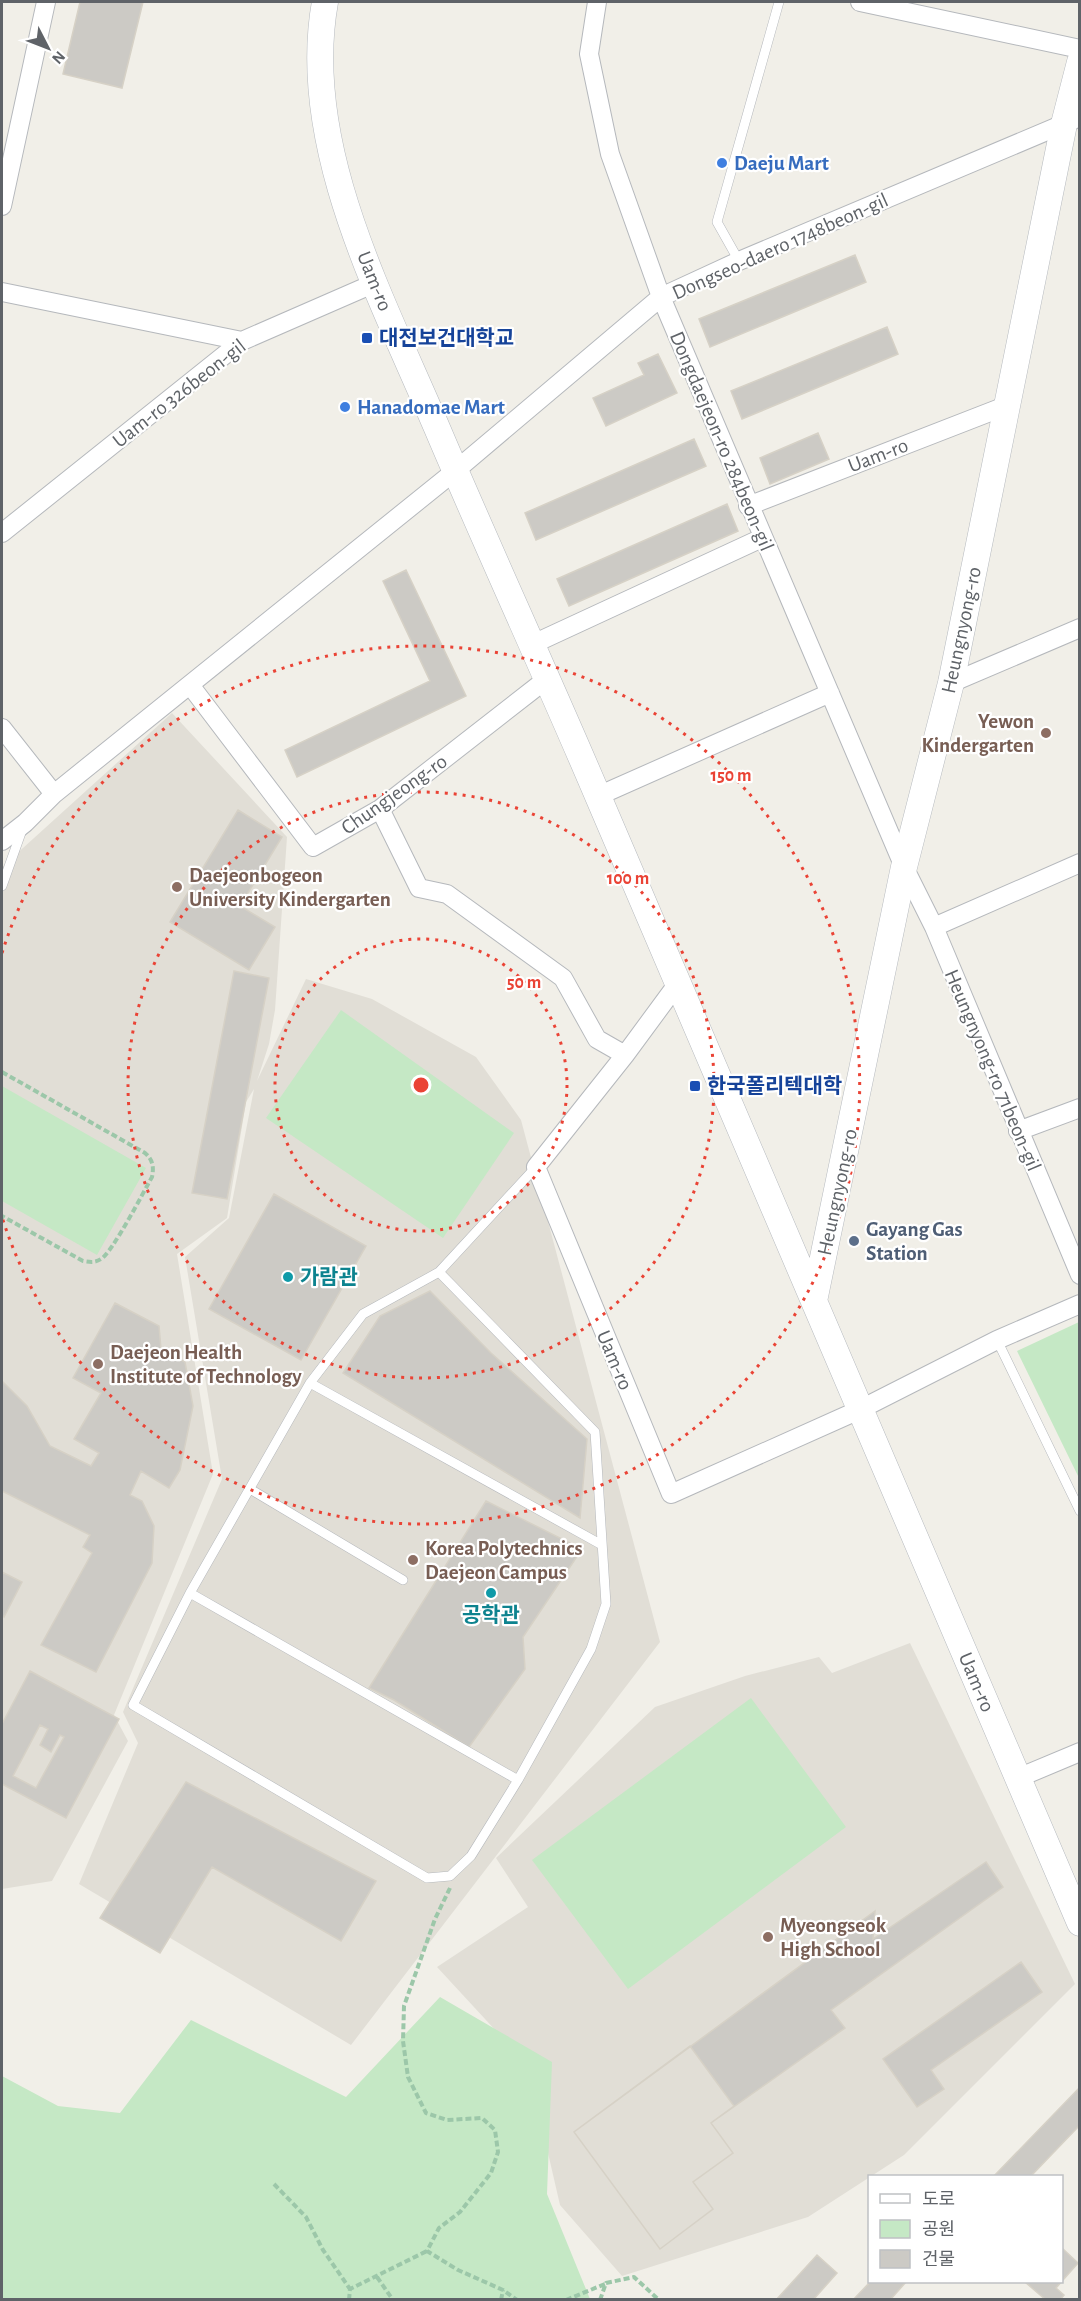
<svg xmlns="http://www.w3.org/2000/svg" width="1081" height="2301" font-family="'Alegreya Sans','Noto Sans KR',sans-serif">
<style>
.education{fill:#e1ded6}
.green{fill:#c5e8c5}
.building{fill:#cccac5;stroke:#d6d1c6;stroke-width:1.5;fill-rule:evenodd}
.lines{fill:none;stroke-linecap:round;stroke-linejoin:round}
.lane-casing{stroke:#b5b8bc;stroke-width:10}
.street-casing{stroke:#b5b8bc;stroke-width:20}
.secondary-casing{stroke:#b6babf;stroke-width:27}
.path{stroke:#9cc7a9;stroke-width:4;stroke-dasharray:6 3;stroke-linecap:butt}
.lane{stroke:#fff;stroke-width:9}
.street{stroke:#fff;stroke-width:18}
.secondary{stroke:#fff;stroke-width:26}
.ring{fill:none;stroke:#ea4335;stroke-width:3;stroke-dasharray:3 6}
.shop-dot{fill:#3f7fe0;stroke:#fff;stroke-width:2}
.transit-dot{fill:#1a4fb4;stroke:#fff;stroke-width:2}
.education-dot{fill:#8d6e63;stroke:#fff;stroke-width:2}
.service-dot{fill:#5c6f8a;stroke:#fff;stroke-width:2}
.culture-dot{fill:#0f9aa8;stroke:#fff;stroke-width:2}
.labels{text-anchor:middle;stroke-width:4.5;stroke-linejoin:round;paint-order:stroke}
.shop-label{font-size:21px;font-weight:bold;fill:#366cbe;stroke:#fff;text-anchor:start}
.street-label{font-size:21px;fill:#5f6368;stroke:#fff}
.transit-label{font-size:21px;font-weight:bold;fill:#164399;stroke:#fff;text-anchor:start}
.education-label{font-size:21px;font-weight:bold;fill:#785e54;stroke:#fff;text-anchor:start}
.service-label{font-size:21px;font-weight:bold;fill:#4e5e75;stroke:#fff;text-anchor:start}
.culture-label{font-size:21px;font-weight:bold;fill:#0d838f;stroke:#fff;text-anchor:start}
.centre{fill:#ea4335;stroke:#fff;stroke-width:3}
.ring-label{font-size:18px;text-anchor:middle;font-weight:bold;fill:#ea4335;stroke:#fff;stroke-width:4.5;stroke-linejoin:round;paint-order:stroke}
</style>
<rect width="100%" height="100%" fill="#f1efe8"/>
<path class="education" d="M172,713L287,837L275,1010L269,1044L257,1081L306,979L372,999L476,1057L521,1120L660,1642L351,2045L79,1884L138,1743L123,1712L222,1479L185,1257L229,1218L254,1089L246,1102L227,1218L177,1254L213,1474L114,1715L128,1741L52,1881L2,1889V867Z
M910,1643L1075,1984L904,2155L808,2217L622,2276L560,2205L539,2114L546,2085L437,1967L528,1907L496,1858L655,1707L745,1676L819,1657L832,1673Z"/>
<path class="green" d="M341,1010L514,1133L443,1238L266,1118Z
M2,1086L146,1168L97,1255L2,1201Z
M1079,1322V1478L1017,1351Z
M751,1698L846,1827L628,1989L532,1860Z
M440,1997L552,2062L547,2194L590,2299H2V2076L58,2106L120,2113L191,2020L346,2097Z"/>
<path class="building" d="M80,2H143L122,88L63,74Z
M855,255L866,282L710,347L699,319Z
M887,327L898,354L742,419L731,391Z
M658,354L677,393L606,426L593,398L644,375L638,363Z
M818,433L829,459L770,484L760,458Z
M694,439L706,466L536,540L525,513Z
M727,504L738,531L569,606L557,579Z
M406,570L466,696L297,777L285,750L430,681L383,581Z
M238,810L282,837L240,906L275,927L249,970L170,922Z
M234,971L269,978L227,1199L192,1193Z
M274,1194L366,1246L301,1360L209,1309Z
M430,1291L491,1353L587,1439L580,1518L343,1373L380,1316Z
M115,1303L159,1326L161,1349L185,1362L193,1406L180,1470L169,1488L141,1471L130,1495L142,1501L154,1526L152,1563L96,1672L41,1645L92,1553L83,1547L90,1535L2,1491V1381L27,1406L50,1446L91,1466L99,1453L74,1439L101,1393L73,1378Z
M486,1501L582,1549L523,1637L525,1669L469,1747L394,1700L369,1688Z
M2,1572L22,1582L4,1617L2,1615Z
M30,1671L119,1719L66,1818L2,1784V1724ZM40,1725L48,1729L40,1745L51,1752L60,1735L64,1737L36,1788L13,1776Z
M186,1782L376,1881L341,1941L212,1867L160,1953L100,1918Z
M986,1862L1003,1887L831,2010L845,2028L711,2123L733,2153L693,2182L713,2209L660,2249L574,2132L875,1911L873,1939Z
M1021,1962L1042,1992L931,2070L944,2089L917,2107L883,2059Z
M690,2046L734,2106L711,2123L733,2153L693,2182L713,2209L660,2249L574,2132Z
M1080,2087V2125L1031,2176H994Z
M1062,2248L1078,2263L1056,2288L1064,2295L1060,2300H1046L1025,2282H1062Z
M817,2255L837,2273L813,2300H776Z
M870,2282H906L890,2300H853Z"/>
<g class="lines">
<defs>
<path id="lane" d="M739,261L717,222L779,2
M2,886L22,830
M439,1272L595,1432L606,1604L591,1649L518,1780L471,1856L450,1876L427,1878L133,1705L190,1593L310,1383L363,1314L439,1272L536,1167
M997,1340L1080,1511
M310,1383L602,1545
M250,1489L403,1580
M190,1593L518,1780"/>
<path id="street" d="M597,2L589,54L610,154L661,297L904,867L934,927L1080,1275
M860,2L1080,49
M2,206L46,2
M2,292L242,341
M748,506L1008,405
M2,533L242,341L375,283
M533,644L762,538
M951,683L1080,628
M190,685L313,847L380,809L548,678
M2,728L54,794
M598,796L830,693
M380,809L419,888L447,894L563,978L597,1039L625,1055
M2,841L25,823L54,794L455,471L661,297L739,261L1080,117
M934,927L1080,863
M678,983L625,1055L536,1167L671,1494L859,1410L997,1340L1080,1304
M1018,1131L1080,1108
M1018,1778L1080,1752"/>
<path id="secondary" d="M325,2C299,146 382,298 437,428C490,553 547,676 600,801C760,1175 920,1549 1080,1923
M814,1301L904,867L951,683L1064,124L1080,62"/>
</defs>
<use href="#lane" class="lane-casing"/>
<use href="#street" class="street-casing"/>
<use href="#secondary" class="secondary-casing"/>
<path class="path" d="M2,1072L145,1153C153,1160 154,1167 152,1177C144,1191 112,1253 101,1259C95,1263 90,1262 83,1261L2,1216
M450,1888L435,1919L404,2006L403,2041L408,2077L426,2113L447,2120L482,2118L495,2130L498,2152L491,2173L460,2212L439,2228L427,2251L458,2270L503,2290L517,2300
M274,2184L306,2217L323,2250L350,2289
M377,2277L393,2300
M349,2300L350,2289L427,2251
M501,2300L503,2290
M566,2300L605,2284
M600,2300L606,2283L634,2277L659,2300"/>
<use href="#lane" class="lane"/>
<use href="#street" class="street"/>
<use href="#secondary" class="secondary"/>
</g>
<g class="ring">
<circle cx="421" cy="1085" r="146"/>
<circle cx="421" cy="1085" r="293"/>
<path d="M2 953A439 439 0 1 1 2 1217"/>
</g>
<g class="shop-dot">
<circle cx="722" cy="163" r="6"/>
<circle cx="345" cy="407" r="6"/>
</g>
<g class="transit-dot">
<rect x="361" y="332" width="12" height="12" rx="3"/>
<rect x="689" y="1080" width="12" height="12" rx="3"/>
</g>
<g class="education-dot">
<circle cx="1046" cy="733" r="6"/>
<circle cx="177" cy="887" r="6"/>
<circle cx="98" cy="1364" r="6"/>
<circle cx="413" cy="1560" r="6"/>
<circle cx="768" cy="1937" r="6"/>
</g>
<circle class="service-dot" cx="854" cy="1241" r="6"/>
<g class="culture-dot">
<circle cx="288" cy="1277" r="6"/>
<circle cx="491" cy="1593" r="6"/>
</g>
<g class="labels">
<g class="shop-label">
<text x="734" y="170">Daeju Mart</text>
<text x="357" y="414">Hanadomae Mart</text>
</g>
<g class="street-label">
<text transform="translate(780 246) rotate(-24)" y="7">Dongseo-daero 1748beon-gil</text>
<text transform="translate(375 281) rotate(68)" y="7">Uam-ro</text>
<text transform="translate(179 393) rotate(-38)" y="7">Uam-ro 326beon-gil</text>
<text transform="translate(722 441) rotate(67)" y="7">Dongdaejeon-ro 284beon-gil</text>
<text transform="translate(878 455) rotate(-21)" y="7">Uam-ro</text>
<text transform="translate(961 630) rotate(-78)" y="7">Heungnyong-ro</text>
<text transform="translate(394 794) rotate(-35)" y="7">Chungjeong-ro</text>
<text transform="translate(993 1070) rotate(67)" y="7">Heungnyong-ro 71beon-gil</text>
<text transform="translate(837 1192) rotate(-78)" y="7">Heungnyong-ro</text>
<text transform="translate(615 1360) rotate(67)" y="7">Uam-ro</text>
<text transform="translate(977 1682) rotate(67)" y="7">Uam-ro</text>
</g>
<g class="transit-label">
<text x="379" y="345">대전보건대학교</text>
<text x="707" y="1093">한국폴리텍대학</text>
</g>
<g class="education-label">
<text x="1034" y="728" text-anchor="end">Yewon<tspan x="1034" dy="24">Kindergarten</tspan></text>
<text x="189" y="882">Daejeonbogeon<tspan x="189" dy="24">University Kindergarten</tspan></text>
<text x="110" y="1359">Daejeon Health<tspan x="110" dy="24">Institute of Technology</tspan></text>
<text x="425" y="1555">Korea Polytechnics<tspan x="425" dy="24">Daejeon Campus</tspan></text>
<text x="780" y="1932">Myeongseok<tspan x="780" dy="24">High School</tspan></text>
</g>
<g class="service-label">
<text x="866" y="1236">Gayang Gas<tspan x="866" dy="24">Station</tspan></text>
</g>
<g class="culture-label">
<text x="300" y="1284">가람관</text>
<text x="491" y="1622" text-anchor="middle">공학관</text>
</g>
</g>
<circle cx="421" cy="1085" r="9" class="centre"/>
<g class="ring-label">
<text x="731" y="781">150 m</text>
<text x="628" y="884">100 m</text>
<text x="524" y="988">50 m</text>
</g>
<rect width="1081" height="2301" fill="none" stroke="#5f6368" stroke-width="6"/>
<rect x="868" y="2175" width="195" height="108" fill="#ffffff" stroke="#bfc1c3" stroke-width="1.5"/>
<rect x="880" y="2194" width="30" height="9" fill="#ffffff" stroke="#bfc1c3" stroke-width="1.5"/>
<text x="922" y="2205" font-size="18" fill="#5f6368">도로</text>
<rect x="880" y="2220" width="30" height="18" fill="#c5e8c5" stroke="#bfc1c3" stroke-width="1.5"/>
<text x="922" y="2235" font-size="18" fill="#5f6368">공원</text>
<rect x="880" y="2250" width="30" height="18" fill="#cccac5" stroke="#bfc1c3" stroke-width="1.5"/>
<text x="922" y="2265" font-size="18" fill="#5f6368">건물</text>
<g transform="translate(48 48) rotate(132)" stroke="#ffffff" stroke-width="4.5" paint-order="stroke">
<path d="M0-4.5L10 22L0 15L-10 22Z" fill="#5f6368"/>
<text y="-9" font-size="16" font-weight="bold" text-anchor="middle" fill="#5f6368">N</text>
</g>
</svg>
